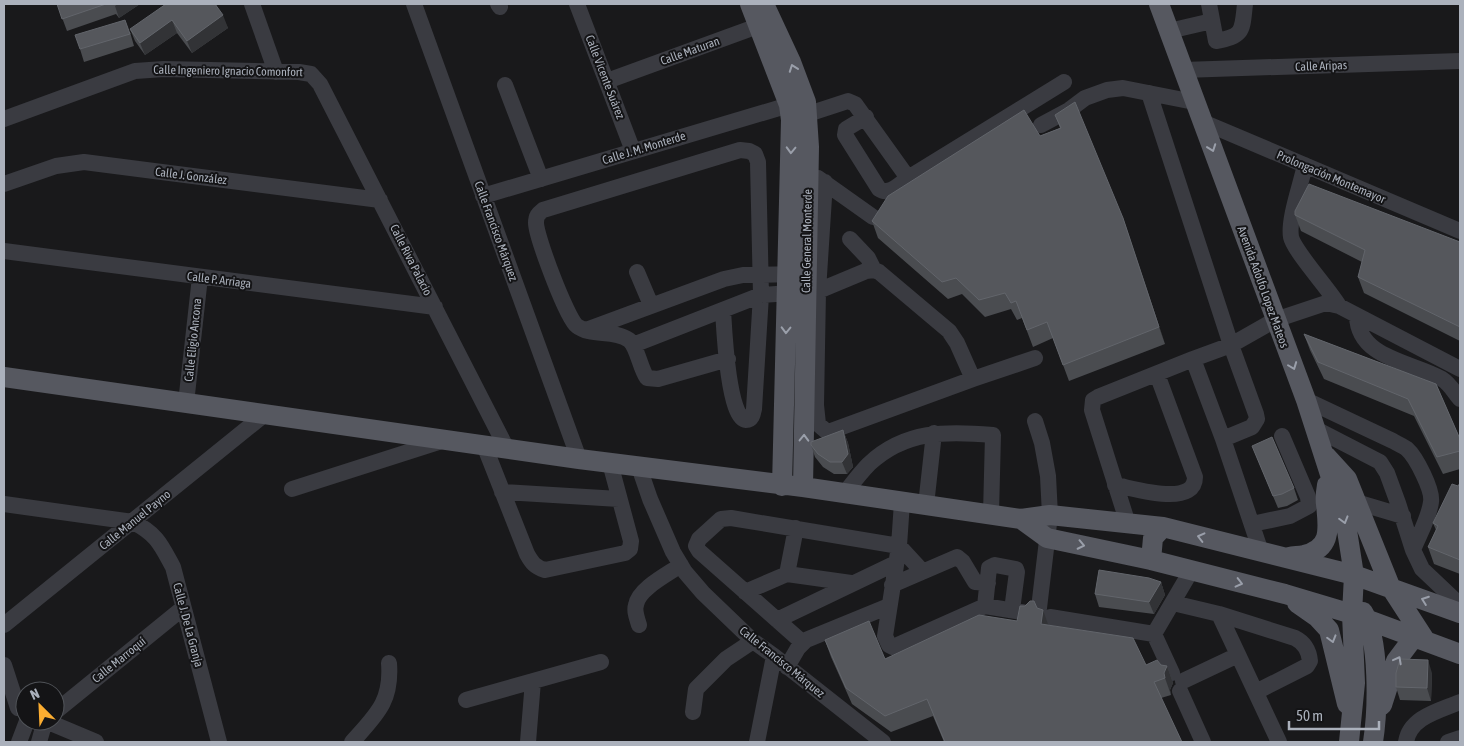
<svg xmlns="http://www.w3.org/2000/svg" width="1464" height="746" font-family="'Asap Condensed',sans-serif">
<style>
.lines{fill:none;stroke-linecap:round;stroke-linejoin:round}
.minor{stroke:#3a3b41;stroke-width:16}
.major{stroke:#565860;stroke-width:20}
.wall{fill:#4a4c50}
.shaded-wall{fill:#323336}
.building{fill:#55575c;stroke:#62656b}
.oneway{stroke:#9a9faa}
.labels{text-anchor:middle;stroke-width:4;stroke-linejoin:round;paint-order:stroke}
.street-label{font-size:12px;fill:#abb1bc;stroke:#141416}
</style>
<rect width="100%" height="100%" fill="#19191b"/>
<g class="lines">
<path class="minor" d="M252,4L276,72
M414,4L579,459
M498,4L500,7
M577,4L633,151
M1209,4L1216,41C1244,36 1242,31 1245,4
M1169,31L1212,21
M1183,70L1460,61
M607,81L769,22
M505,85L541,179
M1149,93L1231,345L1256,414L1257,419L1252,427L1223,439
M866,117L846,129L845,135L879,189C889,196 900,184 908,178
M796,118L848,101L855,104L908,178L1064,82
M4,119L135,71L164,69L299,72L311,74L320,84L507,449
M1203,122L1460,231
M1041,125L1069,110L1085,98L1107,90L1123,88L1194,102
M1305,165C1301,184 1288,219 1291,237C1294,251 1329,289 1339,306
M818,178L873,217
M4,184L56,166L84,162L380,200
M483,196L789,105L800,103
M850,239L868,258L874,270
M4,251L435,307
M637,272L651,305
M723,310C724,326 728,419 746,420C752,420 753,414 754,409L761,295L818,291L866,271L874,270L879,272L949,331L957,343L973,379L831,431H826L818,424L816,405L818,291L825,182
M1357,316C1358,359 1413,362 1442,379C1450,384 1454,392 1460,399
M586,330L724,279L743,275L799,274
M633,345L761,295L758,162L755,154L749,151L740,150L543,210C538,214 536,216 536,223C536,236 567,319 577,326C591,337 614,329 629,340C637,346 640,368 647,378L658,379L728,359
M1193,359L1223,439L1261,552
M973,379L1035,358
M1306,400L1393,441C1398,444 1403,446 1407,449C1416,457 1433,490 1431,502C1429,518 1419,535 1413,550L1422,569L1460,605
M186,403L200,277
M1035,421L1042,443L1048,476L1050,515L1039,608
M1314,428L1380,462L1387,473L1398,503L1413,550
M484,445L527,554C532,563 535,567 545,570L625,553L630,549L631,541L610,463
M639,467L650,499L673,552L685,572L703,593L753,641L774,656L883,742
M1115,485C1133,488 1195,508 1195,477L1157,374
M292,489L442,441
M502,492L619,499
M844,494C852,484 860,473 869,464C905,430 947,431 993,435L991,514
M902,502L899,546L885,636L889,645L893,647L985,606L1027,613
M1356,502L1403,516
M4,504L133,522C157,534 161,545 173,567L219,742
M926,505L934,433
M1128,524L1092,410L1093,400L1098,397L1193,359L1231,345L1275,320L1326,303L1339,306L1460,369
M1252,524L1290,516L1309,506L1308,497L1282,436
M787,574L796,528
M892,585L957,557L963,562L975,582L988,583
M745,592L787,574L851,583
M1173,603L1219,614L1295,638C1305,643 1309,651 1310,661L1307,666L1256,692
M985,606L989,568L995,565L1016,569L1017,572L1012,610
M1219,614L1279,742
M1050,617L1154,634L1172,673
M777,620L896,563
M4,625L265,414
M639,625C637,618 634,611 636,605C638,589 668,574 681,565
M1154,634L1191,571
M802,642L699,551L696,546L699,539L721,519L731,518L899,546L922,571
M4,665L18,708
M787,667L798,648L806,640L889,606
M1183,681L1238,655
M1180,691L1203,742
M466,700L601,662
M55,712L183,608
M693,712L696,689L726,659L753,641
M46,721L96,742
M19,742L27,721
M39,742L45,721
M352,742C376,715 392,702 389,663
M528,742L533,681
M757,742L774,656
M1406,742C1410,717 1439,711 1460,702
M1448,742L1460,738"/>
<path class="major" d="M750,4L789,105L791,120L782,486
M764,4L791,62L806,102L809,147L803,487
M1159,4L1306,400L1346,524L1354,575L1352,614L1355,683L1349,742
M4,377L579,459L803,487L1021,519L1050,515L1163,527L1354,575L1460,613
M1326,456L1347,479L1390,586L1425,640
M1021,519L1047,538L1151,560L1285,594L1352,614L1460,654
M1289,557C1294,556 1299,556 1304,555C1333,548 1328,527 1326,504C1325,498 1326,491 1327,485
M1151,560L1153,538L1163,527
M1297,603L1317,617L1329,630L1347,704
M1363,612C1380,639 1378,710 1373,742
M1382,705L1396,661L1414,637"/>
</g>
<path class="wall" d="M57,4H140L119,18L116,14L67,31Z
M216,5L228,28L192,53L177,33L145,55L135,41L130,29L217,5Z
M130,32L134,46L84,62L80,49Z
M1055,115L1123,218L1165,344L1069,381L1053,338L1033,347L1022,318L1017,320L1011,309L985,317L962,294L948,299L878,238L872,221L1040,136L1060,128Z
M1295,215L1460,242V341L1364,293L1358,277L1362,262L1301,231Z
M1304,334L1436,384L1460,439V469L1443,474L1414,416L1324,379L1310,350Z
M843,430L848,443L853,467L847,474H834L823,467L815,457L811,445Z
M1252,446L1294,488L1298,500L1287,506L1278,508Z
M1460,483V574L1434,564L1428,547L1436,530L1433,523Z
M1161,582L1165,595L1154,614L1099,607L1095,594Z
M1037,608L1048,625L1146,665H1161L1167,666L1173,683L1170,690L1171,695L1161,698L1182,742H944L933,716L891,732L852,704L831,657L825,640L885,659L1017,621Z
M1432,673L1431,701L1400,700L1396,687Z"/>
<path class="shaded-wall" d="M118,4H140L119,18L115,6Z
M223,15L228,28L192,53L187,41Z
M172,20L177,33L145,55L140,43Z
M1123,218L1129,235L1165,344L1159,327Z
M843,430L848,443L853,467L847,474L842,462Z
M1161,582L1165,595L1154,614L1149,602Z
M1043,610L1049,627L1041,624Z
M1428,660L1432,673L1431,701L1427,688Z
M1167,666L1173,683L1170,690L1171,695L1165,678L1164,673Z"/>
<path class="building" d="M57,4H106L62,19Z
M166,4H215L223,15L187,41L172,20L140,43L130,29Z
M125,20L130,34L80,49L75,35Z
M1075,102L1123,218L1159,327L1063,365L1047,322L1027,330L1016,301L1011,303L1005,293L979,300L956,278L942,282L872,221L888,196L1024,110L1040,136L1061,128L1055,115Z
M1309,184L1460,242V327L1358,277L1365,250L1295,215V211Z
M1304,334L1436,384L1460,439V451L1437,457L1408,399L1318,362Z
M843,430L848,454L842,462H830L818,454L811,445V442Z
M1272,437L1294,488L1282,494L1273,496L1252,446Z
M1460,483V560L1428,547L1438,526L1433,523L1452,484L1458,486Z
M1099,570L1149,578L1161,582L1149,602L1095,594Z
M1030,601H1034L1037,608L1043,610L1041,624L1133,638L1146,665L1157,660L1161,665L1167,666L1164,673L1165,678L1154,682L1182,742H945L927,699L885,716L846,688L825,640L869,621L885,659L979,615L1017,621L1020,606H1025Z
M1400,659L1428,660L1427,688L1396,687V673Z"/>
<defs><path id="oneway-chevron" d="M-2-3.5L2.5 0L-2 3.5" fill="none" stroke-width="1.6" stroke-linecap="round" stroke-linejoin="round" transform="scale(1.25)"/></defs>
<g class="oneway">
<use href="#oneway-chevron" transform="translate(793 68) rotate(-110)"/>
<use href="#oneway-chevron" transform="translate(1212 148) rotate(70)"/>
<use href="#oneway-chevron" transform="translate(791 150) rotate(92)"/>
<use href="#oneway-chevron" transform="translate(786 330) rotate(91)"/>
<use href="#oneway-chevron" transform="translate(1293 366) rotate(69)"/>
<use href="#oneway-chevron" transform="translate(804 438) rotate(-89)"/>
<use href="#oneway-chevron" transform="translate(1344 520) rotate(74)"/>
<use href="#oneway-chevron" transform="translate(1201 537) rotate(-166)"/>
<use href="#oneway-chevron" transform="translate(1081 545) rotate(12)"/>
<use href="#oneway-chevron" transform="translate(1239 583) rotate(14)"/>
<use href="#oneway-chevron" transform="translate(1425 600) rotate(-160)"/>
<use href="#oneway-chevron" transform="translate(1332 639) rotate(74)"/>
<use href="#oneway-chevron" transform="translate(1398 660) rotate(-62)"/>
</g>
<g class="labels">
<g class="street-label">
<text transform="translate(690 51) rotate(-20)" y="4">Calle Maturan</text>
<text transform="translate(1321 66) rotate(-2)" y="4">Calle Aripas</text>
<text transform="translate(228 71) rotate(1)" y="4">Calle Ingeniero Ignacio Comonfort</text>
<text transform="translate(605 77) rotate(69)" y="4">Calle Vicente Suárez</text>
<text transform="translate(644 148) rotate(-17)" y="4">Calle J. M. Monterde</text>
<text transform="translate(191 176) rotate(7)" y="4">Calle J. González</text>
<text transform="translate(1331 177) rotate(23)" y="4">Prolongación Montemayor</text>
<text transform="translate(496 231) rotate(70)" y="4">Calle Francisco Márquez</text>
<text transform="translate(807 241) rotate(-89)" y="4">Calle General Monterde</text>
<text transform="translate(411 260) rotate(63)" y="4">Calle Riva Palacio</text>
<text transform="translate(219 280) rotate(7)" y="4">Calle P. Arriaga</text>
<text transform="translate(1263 287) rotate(70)" y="4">Avenida Adolfo Lopez Mateos</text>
<text transform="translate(193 340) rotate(-84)" y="4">Calle Eligio Ancona</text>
<text transform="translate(135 520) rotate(-39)" y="4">Calle Manuel Payno</text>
<text transform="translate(188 625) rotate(75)" y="4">Calle J. De La Granja</text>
<text transform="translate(119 660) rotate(-39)" y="4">Calle Marroquí</text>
<text transform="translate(782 662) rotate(39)" y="4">Calle Francisco Márquez</text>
</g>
</g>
<rect width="1464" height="746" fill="none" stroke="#abb1bc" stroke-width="10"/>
<g transform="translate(40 706) rotate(336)"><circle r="24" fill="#141416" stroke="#505358"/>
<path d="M0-4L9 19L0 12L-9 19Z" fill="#fbad31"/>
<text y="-8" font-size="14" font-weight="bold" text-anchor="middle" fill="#abb1bc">N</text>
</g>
<path d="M1289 721v8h90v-8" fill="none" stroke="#abb1bc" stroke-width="2.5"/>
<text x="1296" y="721" font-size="15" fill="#abb1bc" stroke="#141416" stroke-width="4" paint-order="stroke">50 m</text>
</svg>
